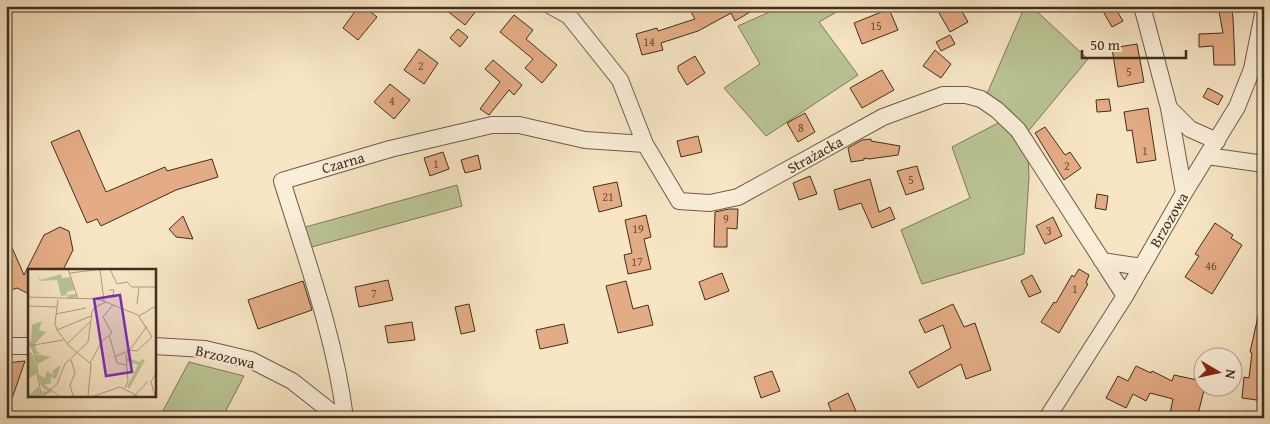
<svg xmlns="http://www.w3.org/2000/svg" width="1270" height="424" font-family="'Gentium Book Plus',serif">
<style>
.green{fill:#bbc595;stroke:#7e7a5a}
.building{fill:#e4ac84;stroke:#402f1f}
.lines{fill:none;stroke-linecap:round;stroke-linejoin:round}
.minor-casing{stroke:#6e5c48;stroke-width:18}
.minor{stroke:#faeed9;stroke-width:16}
.labels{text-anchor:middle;stroke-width:4;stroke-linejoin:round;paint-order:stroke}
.number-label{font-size:12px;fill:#694e38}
.street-label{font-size:15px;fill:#402f1f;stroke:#faeed9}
.inset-road{fill:none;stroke:#ae9c82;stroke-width:1}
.view{fill:#7b2cbf;fill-opacity:0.15;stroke:#7b2cbf;stroke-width:2.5}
.inset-edge{fill:none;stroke:#402f1f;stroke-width:2.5}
</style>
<rect width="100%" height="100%" fill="#f7e5c4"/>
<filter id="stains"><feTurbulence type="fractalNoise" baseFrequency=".004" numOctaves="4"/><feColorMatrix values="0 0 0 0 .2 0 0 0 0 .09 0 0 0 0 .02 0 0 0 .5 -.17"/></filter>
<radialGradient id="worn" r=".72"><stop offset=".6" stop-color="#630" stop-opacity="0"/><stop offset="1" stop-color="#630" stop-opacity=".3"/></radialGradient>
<path class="green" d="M783,6H847L819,22L858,75L766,136L724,88L760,64L738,26Z
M1025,6H1031L1088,59L1026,134L986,96Z
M1000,122L1028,155L1029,177L1024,254L922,284L901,230L970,198L952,147Z
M457,185L462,206L308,248L302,228Z
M189,362L244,376L222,418H159Z"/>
<path class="building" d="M359,6H363L377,17L358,40L343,28Z
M441,6H480L465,25Z
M698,6H760L735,21L731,13L698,31L661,43L663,50L642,55L636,34L657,28L658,31L695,19L690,10Z
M935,6H959L968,22L950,32Z
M1100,6H1114L1123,21L1112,27Z
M1218,6H1231L1233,17L1235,65H1214L1213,46L1199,47V34L1223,33Z
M889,9L898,30L862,44L854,23Z
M514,15L533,30L526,39L557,65L542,83L525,68L533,59L500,32Z
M458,29L468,37L460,47L450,38Z
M950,35L955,44L941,51L936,42Z
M1137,44L1144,82L1118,87L1112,48Z
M419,49L438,63L424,84L404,70Z
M935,50L951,64L941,78L923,66Z
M695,56L705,73L687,85L678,70V66Z
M493,60L522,85L514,95L509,90L489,115L480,109L500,82L485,69Z
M882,70L894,90L862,108L850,88Z
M390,84L410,100L394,119L374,102Z
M1208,88L1223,96L1218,105L1203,97Z
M1109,99L1111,111L1097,112L1096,100Z
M1148,108L1156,160L1137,163L1132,130L1127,131L1124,112Z
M805,113L815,132L798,142L787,123Z
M1045,127L1065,155L1070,152L1081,168L1064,180L1035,133Z
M79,130L106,192L165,167L167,171L212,159L218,177L176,190L101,226L97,219L87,223L51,142Z
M698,136L702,152L681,157L677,141Z
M871,139V141L900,146L898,155L869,159L864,158V160L851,162L848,148L862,140Z
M443,152L449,169L430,176L424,158Z
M478,155L481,169L465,173L461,160Z
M917,166L924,189L906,195L897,171Z
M810,176L817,194L799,200L793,183Z
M870,179L879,212L890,207L895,219L872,228L861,203L839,210L834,190Z
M617,182L622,206L599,212L593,187Z
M1097,194L1108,196L1106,210L1095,208Z
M729,209H738L737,229L727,228V247H714L715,212Z
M646,215L651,237L644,239L651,269L628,274L624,255L632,253L625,220Z
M183,216L193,239L176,237L169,229Z
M1053,217L1062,236L1045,244L1036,226Z
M1215,223L1233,235L1231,238L1242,245L1212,294L1185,277L1199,256L1195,254Z
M60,227L69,231L73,250L63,270H29V294L17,288L6,292V234L24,275L44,235Z
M1079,269L1089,275L1086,283L1088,284L1059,333L1041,322L1054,302L1056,303L1072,275L1074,277Z
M722,273L729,291L705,300L699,282Z
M1032,275L1041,292L1029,297L1021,281Z
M388,280L393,300L359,307L355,287Z
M303,281L312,310L258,329L248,300Z
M626,281L633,309L648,305L653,325L618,333L606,286Z
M469,304L475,331L461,334L455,307Z
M953,304L964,327L975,323L991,370L966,379L961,364L918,388L909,372L951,348L943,325L925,333L919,320Z
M1259,312H1264V401L1242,398L1244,377L1249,378L1252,353L1250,352Z
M412,322L415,340L388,343L385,326Z
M564,324L568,343L540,349L536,330Z
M25,361L8,410H6V363Z
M1136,366L1151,373L1152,371L1172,381L1174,375L1202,381V386H1205L1197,418H1169L1173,399L1150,393L1146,401L1133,394L1126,408L1106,398L1118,376L1128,381Z
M772,371L780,391L761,398L754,377Z
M848,393L859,418H834L828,403Z"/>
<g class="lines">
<defs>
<path id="minor" d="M551,6L569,16L620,80L645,144L679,201L710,203L738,197L883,117L943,95H966L981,99L997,110L1018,130L1125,296
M1142,6L1169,108L1184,193
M1169,108L1190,129L1217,141
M1207,156L1264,164
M1102,261L1142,267
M6,346H29
M154,346L205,349L251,360L292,381L339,418
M345,418C335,336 306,259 282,181L390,149L492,125H519L585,140L645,144
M1047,418L1125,296L1184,193L1237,107L1252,69L1264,9"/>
</defs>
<use href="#minor" class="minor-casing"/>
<use href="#minor" class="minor"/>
</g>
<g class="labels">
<g class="number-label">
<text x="876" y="30">15</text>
<text x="649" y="46">14</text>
<text x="421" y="70">2</text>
<text x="1129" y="76">5</text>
<text x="392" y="105">4</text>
<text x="801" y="132">8</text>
<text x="1145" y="155">1</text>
<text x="436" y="168">1</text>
<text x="1067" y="170">2</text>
<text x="911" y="184">5</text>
<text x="608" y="201">21</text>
<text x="726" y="223">9</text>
<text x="638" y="233">19</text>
<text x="1049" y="235">3</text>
<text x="637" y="266">17</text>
<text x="1211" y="270">46</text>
<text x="1075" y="293">1</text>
<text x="374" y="298">7</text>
</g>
<g class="street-label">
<text transform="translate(815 155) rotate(-29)" y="5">Strażacka</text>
<text transform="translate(343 163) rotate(-16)" y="5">Czarna</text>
<text transform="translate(1169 220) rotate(-60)" y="5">Brzozowa</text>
<text transform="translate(225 357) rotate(13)" y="5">Brzozowa</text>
</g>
</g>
<g transform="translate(28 269)">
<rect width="128" height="128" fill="#f7e5c4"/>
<path d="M33,5L34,9L43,8L47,21L39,23V26L48,25L49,28L40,30L39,26L33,27L29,11L12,12L10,6L13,11ZM14,52L11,61L18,63L7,75L9,83L13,84L7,85L23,88L10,95L0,73L3,72L4,56ZM0,82L7,92L9,104L12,126L11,127H0L11,117L8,105L0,110ZM99,89L112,93L114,90L117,91L101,120L99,118L110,96L98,92ZM33,96L28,110L23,108V114L16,116L31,126V127L24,123L14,127V122L21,123L13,117L11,106L17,109L19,102L25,106V101Z" fill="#bbc595"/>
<path class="inset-road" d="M40,0L50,30M72,0L76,32M82,0L89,15L99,13L104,18H128M42,4L75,0M0,28L70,30L110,46L124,68L109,82L101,81M76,28L85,26L86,21H81M30,31L27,54L29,61L41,77L63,95L60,127M109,35L111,18M0,37L29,38M28,45L58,39M111,47L128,37M29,61L63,47M81,66L89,94L98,96M39,75L63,52M0,77L35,71M0,81L8,91L13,127M86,88L100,82M43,91L47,104L42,116L45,127M62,94L74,72L84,64L75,48L85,36M97,119L100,112L98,86L119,57M15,127L29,115L37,95L60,73L64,43L67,38L78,33M66,127L92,118L110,127M106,127L120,112M127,127L123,113L128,104"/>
<path class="view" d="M92,26L104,103L78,107L66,30Z"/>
<rect width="128" height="128" class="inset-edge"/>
</g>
<rect width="1270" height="424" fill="none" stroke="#f7e5c4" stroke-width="25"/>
<rect x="8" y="8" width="1255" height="409" fill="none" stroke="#402f1f" stroke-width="2.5"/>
<rect x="12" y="12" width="1245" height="399" fill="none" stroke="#402f1f"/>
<g transform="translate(1218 372) rotate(99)"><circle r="24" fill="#faeed9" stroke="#b0a28f"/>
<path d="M0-4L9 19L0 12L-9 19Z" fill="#8f2418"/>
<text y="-8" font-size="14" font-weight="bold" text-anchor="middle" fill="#402f1f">N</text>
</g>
<path d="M1082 50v8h104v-8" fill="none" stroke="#402f1f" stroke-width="2.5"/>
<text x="1090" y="50" font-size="15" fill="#402f1f" stroke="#faeed9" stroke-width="4" paint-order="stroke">50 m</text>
<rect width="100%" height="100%" filter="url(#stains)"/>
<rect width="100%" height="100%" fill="url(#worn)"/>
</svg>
